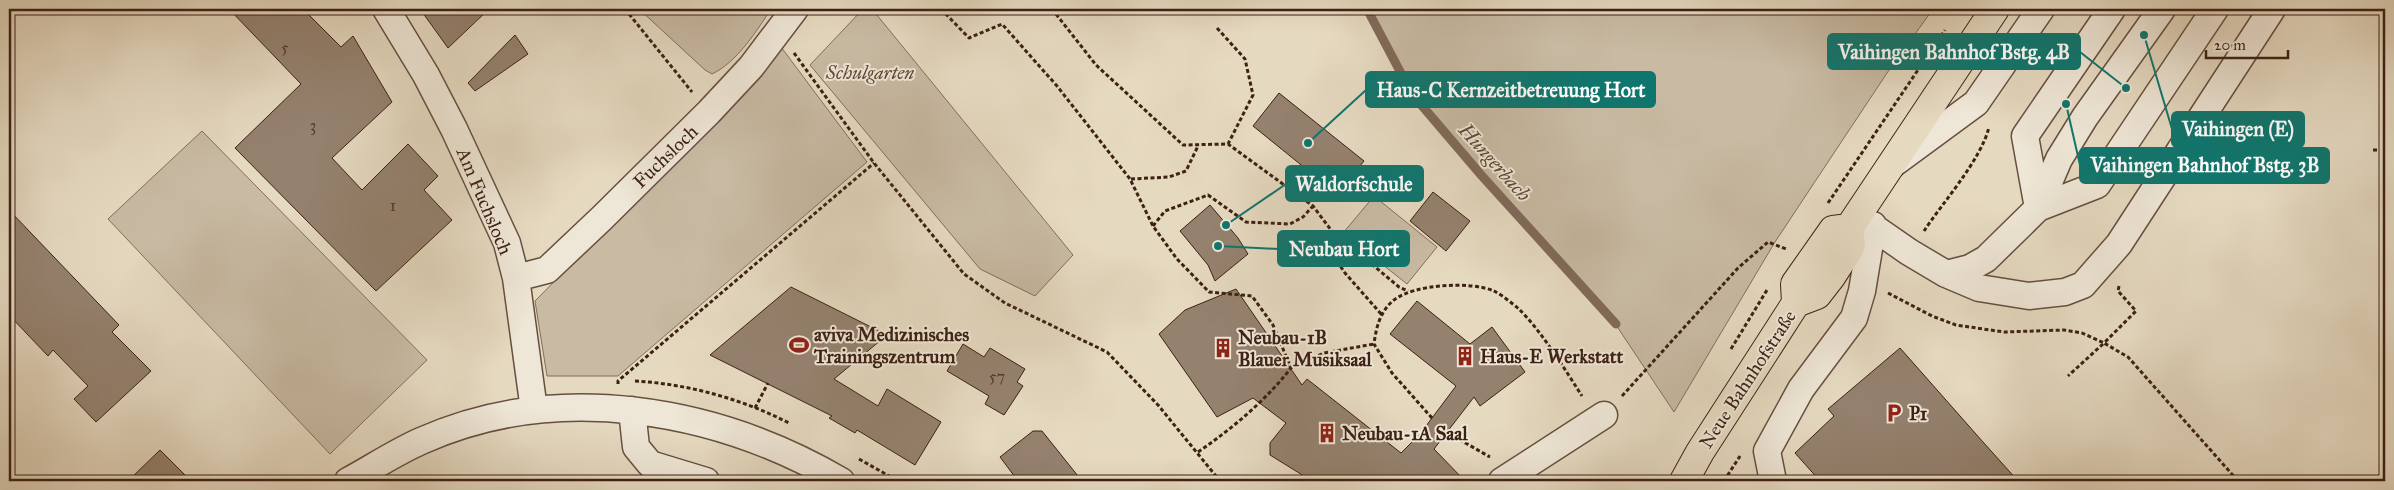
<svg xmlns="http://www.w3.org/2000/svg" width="2394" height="490" font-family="'IM FELL Great Primer',serif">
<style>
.green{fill:#c8baa3;stroke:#826e5c}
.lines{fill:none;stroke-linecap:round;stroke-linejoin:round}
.stream{stroke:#806a59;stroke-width:9}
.building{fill:#94816e;stroke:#3d2115}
.minor-casing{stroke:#674f40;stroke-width:29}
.major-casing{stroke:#3d2115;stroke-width:30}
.path{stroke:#3d2115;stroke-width:3;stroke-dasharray:4 2.5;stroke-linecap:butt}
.minor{stroke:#eee6d6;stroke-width:26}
.major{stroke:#e5d9c0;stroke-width:28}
.labels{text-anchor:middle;stroke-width:4;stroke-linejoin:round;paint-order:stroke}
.number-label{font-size:16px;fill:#53392b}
.park-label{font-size:19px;font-style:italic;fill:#604738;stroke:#eee6d6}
.street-label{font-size:19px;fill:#3d2115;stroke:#eee6d6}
.poi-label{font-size:19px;font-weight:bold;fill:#3d2115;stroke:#eee6d6;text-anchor:start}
.water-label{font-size:20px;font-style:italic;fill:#5e4537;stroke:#eee6d6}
.leader{fill:none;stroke:#0f766e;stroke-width:2}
.callout-dot{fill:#0f766e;stroke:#eee6d6;stroke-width:2}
.callout{fill:#0f766e;stroke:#0f766e;stroke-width:2}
.callout-label{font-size:20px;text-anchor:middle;font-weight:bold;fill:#fff}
</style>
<rect width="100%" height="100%" fill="#e5d9c0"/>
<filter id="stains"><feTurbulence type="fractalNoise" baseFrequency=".004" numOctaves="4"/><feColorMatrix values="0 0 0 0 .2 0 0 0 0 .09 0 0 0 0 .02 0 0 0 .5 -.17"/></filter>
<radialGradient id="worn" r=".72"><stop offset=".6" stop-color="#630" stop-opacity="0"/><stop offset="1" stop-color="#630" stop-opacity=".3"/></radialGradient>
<path class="green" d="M639,9H771C756,32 737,62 712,74L705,70Z
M863,9H872L1073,255L1035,296L980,269L810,65Z
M1366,9H1933L1887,73L1775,242L1674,412L1616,325L1411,95Z
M781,47L867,162L618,376H547L535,301L714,119Z
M202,131L427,360L330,454L108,219Z
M1374,196L1437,247L1407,284L1343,233Z"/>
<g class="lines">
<path class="stream" d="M1367,9L1412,94L1482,176L1616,324"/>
</g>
<path class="building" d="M229,9H303L341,47L353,36L392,102L332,158L362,190L408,144L438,176L424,190L452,220L376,291L235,148L301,84Z
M420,9H489L448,48Z
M515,35L528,54L475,91L468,83Z
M1279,93L1364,161L1337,194L1253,126Z
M1433,192L1470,221L1446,251L1410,221Z
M1210,205L1238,238L1248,254L1215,281L1208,265L1180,231Z
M9,210L119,325L112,332L151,371L96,422L74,399L88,386L53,350L48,356L9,315Z
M791,287L887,335L834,379L878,406L887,389L941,422L915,465L857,430L855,433L829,418L832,416L710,355Z
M1236,289L1302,385L1307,379L1401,453L1420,434L1456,386L1390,334L1417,301L1470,344L1492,327L1525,372L1480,406L1474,397L1434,449L1465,481H1312L1270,455V443L1286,423L1253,398L1217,417L1159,334L1185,310Z
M963,344L984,357L990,348L1025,369L1017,382L1023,386L1004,415L985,404L989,396L947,371Z
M1900,348L1983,442L2018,481H1820L1795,453L1834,416L1828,409Z
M1033,431H1042L1082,481H1018L1000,457Z
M160,450L191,481H128Z"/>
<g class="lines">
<defs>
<path id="minor" d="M386,9L426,75L454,129L507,243L516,278L534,410
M1893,164L1976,103L2041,9
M2038,208L2097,185L2215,9
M2038,208L2025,136L2112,9
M1857,216L1909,252L1946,274L1979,288L2029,296L2065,292L2083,285L2119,244L2272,9
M1946,274L1970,268L1986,259L2038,208L2059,159L2085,117L2162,9
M516,278L547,270L602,218L709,112L751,67L795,9
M632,410L636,447L650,464L706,481
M348,481C372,468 396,452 421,441C557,380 716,408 841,481
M1502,481L1604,415
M1773,481L1767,451L1801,389L1854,318L1862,291L1873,225"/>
<path id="major" d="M1796,303L1795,284L1833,230L1849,228
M1684,481L1700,452L1796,303L1817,295L1831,277L1851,246L1849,228L1995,9"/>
</defs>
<use href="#minor" class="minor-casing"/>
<use href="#major" class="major-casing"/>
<path class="path" d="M625,9L692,92
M941,9L969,38L1002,24L1057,86L1130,179L1153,226L1177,259L1209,292L1252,296L1273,325L1291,368L1324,353L1374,344
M1052,9L1096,65L1183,145L1228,144L1313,206L1331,230L1399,287L1408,291
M1217,28L1245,59L1253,95L1228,144
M794,53L874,163L964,274L1005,303L1107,352L1158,405L1220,481
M2373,150H2385
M1131,179L1169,177L1186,171L1198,146
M1828,203L1945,30
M1153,226L1165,211L1208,195L1246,222L1290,224L1303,217L1313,206
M1331,231L1329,249L1345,273L1382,315
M1924,231C1943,202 1981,160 1989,127
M2119,286L2118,291L2136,311L2104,343L2128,357L2238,481
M1888,293L1932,316L1956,325L2004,332L2064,330L2082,333L2104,343L2068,376
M1731,349L1767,290
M635,381C688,384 742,399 789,423
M618,384V381L874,163
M1622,396L1738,268L1768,242L1786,249
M755,408L768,383
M1432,418L1392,373L1374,344C1376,328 1380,311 1394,300C1414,284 1471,281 1494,291C1502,295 1513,304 1519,309C1542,332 1564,368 1582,396
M1448,433L1490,457
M1198,452C1233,428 1265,401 1291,368
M859,459L898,481
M1724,481L1740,456"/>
<use href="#minor" class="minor"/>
<use href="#major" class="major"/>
</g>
<defs>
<symbol id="stadium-bare" viewBox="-9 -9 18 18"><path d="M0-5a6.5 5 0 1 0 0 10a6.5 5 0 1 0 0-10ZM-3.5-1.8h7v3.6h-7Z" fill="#8f2418" stroke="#eee6d6" stroke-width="2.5" paint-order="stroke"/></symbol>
<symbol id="building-bare" viewBox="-9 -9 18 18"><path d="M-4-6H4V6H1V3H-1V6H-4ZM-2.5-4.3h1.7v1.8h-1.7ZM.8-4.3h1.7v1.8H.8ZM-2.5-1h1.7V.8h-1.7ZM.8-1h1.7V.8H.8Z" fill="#8f2418" stroke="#eee6d6" stroke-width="2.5" paint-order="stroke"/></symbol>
<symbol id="parking-bare" viewBox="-9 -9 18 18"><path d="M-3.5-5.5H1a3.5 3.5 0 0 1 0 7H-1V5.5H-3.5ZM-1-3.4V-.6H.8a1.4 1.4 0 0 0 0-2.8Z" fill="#8f2418" stroke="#eee6d6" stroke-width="2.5" paint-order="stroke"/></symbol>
</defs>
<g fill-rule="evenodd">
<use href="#stadium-bare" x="785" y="331" width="28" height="28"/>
<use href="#building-bare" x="1209" y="334" width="28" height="28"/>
<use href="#building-bare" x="1451" y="342" width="28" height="28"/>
<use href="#parking-bare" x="1880" y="399" width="28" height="28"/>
<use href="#building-bare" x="1313" y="419" width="28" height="28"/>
</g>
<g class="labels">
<g class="number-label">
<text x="285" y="53">5</text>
<text x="313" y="131">3</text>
<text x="393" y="211">1</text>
<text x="997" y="382">57</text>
</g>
<g class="park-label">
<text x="870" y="79">Schulgarten</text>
</g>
<g class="street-label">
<text transform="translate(665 156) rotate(-44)" y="7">Fuchsloch</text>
<text transform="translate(485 201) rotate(67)" y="7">Am Fuchsloch</text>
<text transform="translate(1747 379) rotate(-57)" y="7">Neue Bahnhofstraße</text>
</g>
<g class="poi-label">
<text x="814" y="341">aviva Medizinisches<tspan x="814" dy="22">Trainingszentrum</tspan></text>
<text x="1238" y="344">Neubau-1B<tspan x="1238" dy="22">Blauer Musiksaal</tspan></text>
<text x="1480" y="363">Haus-E Werkstatt</text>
<text x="1909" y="420">P1</text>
<text x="1342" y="440">Neubau-1A Saal</text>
</g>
<g class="water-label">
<text transform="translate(1495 162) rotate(48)" y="7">Hungerbach</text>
</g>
</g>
<path class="leader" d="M2126 88L2080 52M1308 143L1366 90M2144 35L2172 129M2066 104L2080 165M1226 225L1286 184M1218 246L1278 249"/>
<g class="callout-dot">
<circle cx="2126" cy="88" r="5"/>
<circle cx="1308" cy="143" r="5"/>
<circle cx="2144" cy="35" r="5"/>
<circle cx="2066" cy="104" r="5"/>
<circle cx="1226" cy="225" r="5"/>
<circle cx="1218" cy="246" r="5"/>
</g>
<g class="callout">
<rect x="1828" y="34" width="252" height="35" rx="5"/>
<rect x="1366" y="72" width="289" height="35" rx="5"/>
<rect x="2172" y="112" width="132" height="35" rx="5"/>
<rect x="2080" y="148" width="249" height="35" rx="5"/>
<rect x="1286" y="166" width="137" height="35" rx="5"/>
<rect x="1278" y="231" width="131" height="35" rx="5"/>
</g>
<g class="callout-label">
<text x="1954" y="59">Vaihingen Bahnhof Bstg. 4B</text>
<text x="1511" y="97">Haus-C Kernzeitbetreuung Hort</text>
<text x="2238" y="136">Vaihingen (E)</text>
<text x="2205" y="172">Vaihingen Bahnhof Bstg. 3B</text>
<text x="1354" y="191">Waldorfschule</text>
<text x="1344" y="256">Neubau Hort</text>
</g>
<rect width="2394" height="490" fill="none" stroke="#e5d9c0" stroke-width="30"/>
<rect x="10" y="10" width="2374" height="470" fill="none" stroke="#3d2115" stroke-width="2.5"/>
<rect x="15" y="15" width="2364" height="460" fill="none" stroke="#3d2115"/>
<path d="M2206 50v8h82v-8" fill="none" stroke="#3d2115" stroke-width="2.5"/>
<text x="2214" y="50" font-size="15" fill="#3d2115" stroke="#eee6d6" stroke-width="4" paint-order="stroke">20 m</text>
<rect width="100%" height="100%" filter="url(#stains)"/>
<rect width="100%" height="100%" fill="url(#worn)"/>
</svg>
